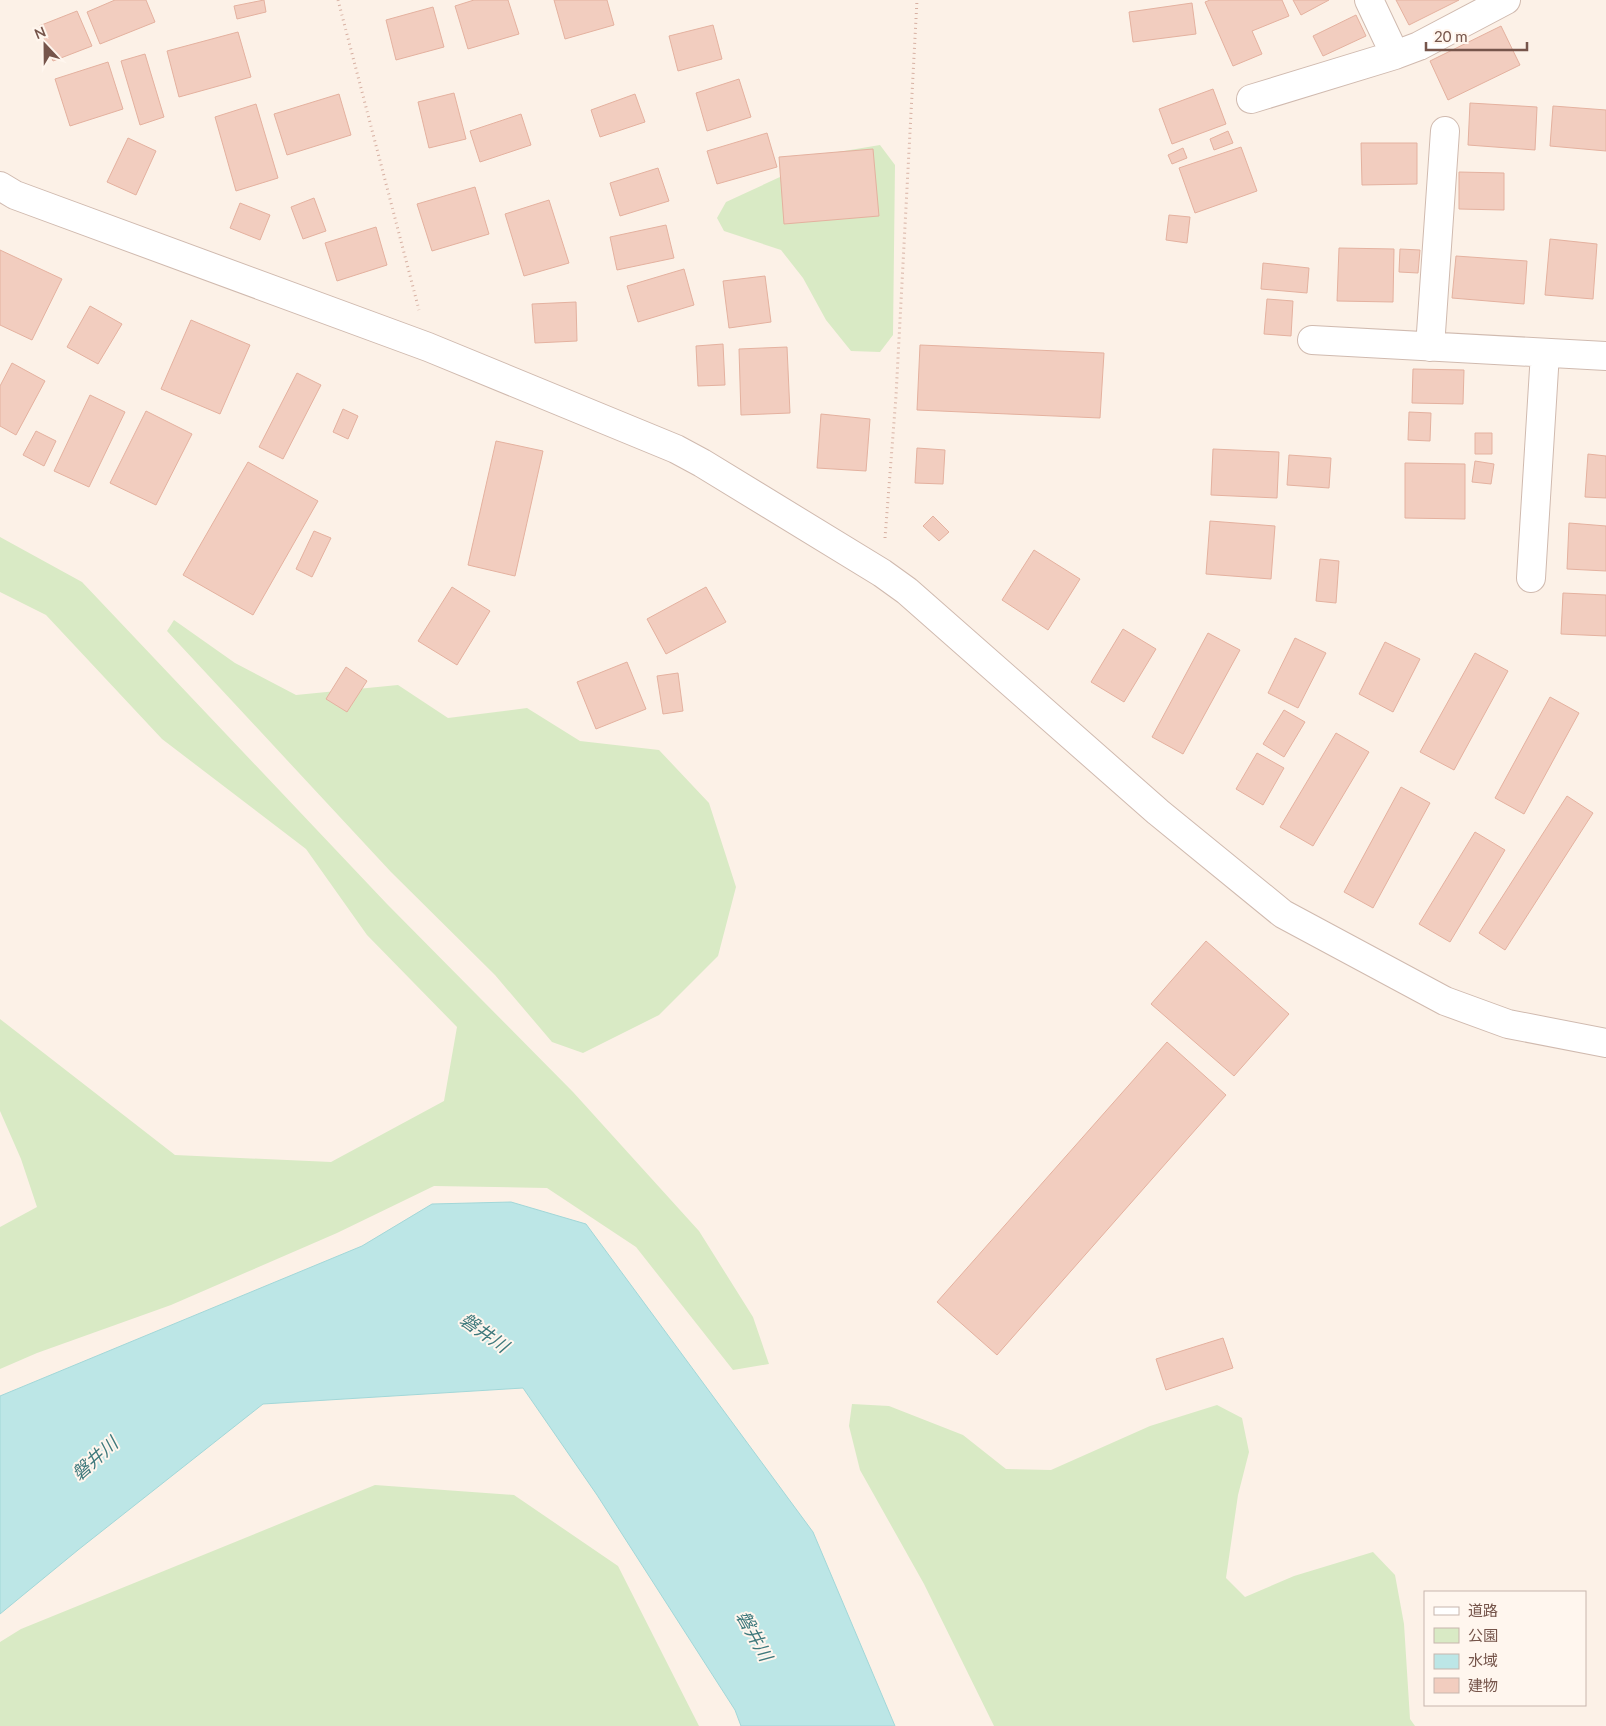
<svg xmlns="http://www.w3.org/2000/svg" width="1606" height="1726" font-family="Lato,'Noto Sans JP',sans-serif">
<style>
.green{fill:#d9eac5}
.water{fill:#bce6e6;stroke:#a2d7d8}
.building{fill:#f2cdbf;stroke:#e4b19f}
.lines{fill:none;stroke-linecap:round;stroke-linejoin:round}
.minor-casing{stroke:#d0baaf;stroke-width:30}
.path{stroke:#d7b0a2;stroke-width:3;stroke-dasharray:1 4;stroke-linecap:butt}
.minor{stroke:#fff;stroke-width:28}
.labels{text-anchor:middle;stroke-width:4;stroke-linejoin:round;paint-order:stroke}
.water-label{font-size:18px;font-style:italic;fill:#3f797c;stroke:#fff6ee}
</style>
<rect width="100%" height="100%" fill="#fcf1e7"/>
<path class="green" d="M880,145L895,165L893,335L880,352L851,351L826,320L803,278L781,250L724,231L717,218L726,202L832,153Z
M0,537L82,582L387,904L573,1092L699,1231L753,1317L769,1364L733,1370L636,1247L547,1188L434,1186L337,1233L171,1305L37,1353L0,1369V1227L37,1207L21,1159L0,1111V1019L175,1155L331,1162L444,1101L457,1027L367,935L306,849L162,739L46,615L0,592Z
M174,620L235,663L296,695L398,685L448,718L527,708L580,741L659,750L709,803L736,887L718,956L659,1015L583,1053L552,1042L495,975L391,872L167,631Z
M852,1404L889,1406L963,1435L1006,1469L1051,1470L1150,1426L1217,1405L1242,1418L1249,1452L1238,1495L1226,1578L1245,1597L1294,1576L1373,1552L1395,1575L1404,1624L1410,1719L1415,1726H994L924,1584L860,1470L849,1426Z
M375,1485L514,1495L618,1566L699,1726H0V1642L21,1629Z"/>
<path class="water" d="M511,1202L586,1224L813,1532L895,1726H741L735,1710L597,1495L523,1388L263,1404L78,1550L0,1614V1396L362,1246L432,1204Z"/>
<path class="building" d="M115,0H146L155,22L100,44L87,12Z
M264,0L266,12L237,19L234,6Z
M474,0H508L519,34L468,49L455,6Z
M554,0H607L614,25L565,39Z
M1210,0H1282L1289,16L1252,31L1262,54L1233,66L1205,2Z
M1293,0H1329L1301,15Z
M1396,0H1459L1409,25Z
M1192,3L1196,34L1133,42L1129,12Z
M433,7L444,47L396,60L386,20Z
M77,11L92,46L53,61L39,26Z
M1356,15L1366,36L1323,56L1313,36Z
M713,25L722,59L678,71L669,36Z
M1501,26L1520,65L1448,100L1430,61Z
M238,32L251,77L179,97L167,51Z
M145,54L164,117L140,125L121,61Z
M108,62L123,109L70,126L55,79Z
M739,79L751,117L707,131L696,93Z
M1213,89L1226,124L1172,144L1159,109Z
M454,93L466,139L429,148L418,102Z
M339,94L351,135L287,155L274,114Z
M635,94L645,122L600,137L591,110Z
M1470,103L1537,107L1535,150L1468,145Z
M256,104L278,178L236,191L215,117Z
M1553,106L1606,110V151L1550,146Z
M521,114L531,145L480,162L470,131Z
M1228,131L1233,143L1214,150L1210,139Z
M767,133L777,167L717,184L707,151Z
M128,138L156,151L136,195L107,182Z
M1361,143H1417V184L1362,185Z
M1241,147L1257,191L1195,213L1179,168Z
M1183,148L1187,158L1172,164L1168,155Z
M873,149L879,216L784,224L779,157Z
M658,168L669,201L620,216L610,183Z
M1459,172L1504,173V210L1459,209Z
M475,187L489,234L432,251L417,204Z
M314,198L326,231L303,239L291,207Z
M549,200L569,263L524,276L505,214Z
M240,203L270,215L260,240L230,228Z
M1169,215L1190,217L1187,243L1166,240Z
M666,225L674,258L617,270L610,237Z
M376,227L387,265L337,281L325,243Z
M1550,239L1597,244L1593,299L1545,295Z
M1339,248L1394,249L1393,302L1337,301Z
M1400,249L1420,250L1418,273L1399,272Z
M0,250L62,279L32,340L0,325Z
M1456,256L1527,261L1524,304L1452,298Z
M1263,263L1309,268L1307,293L1261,289Z
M684,269L694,305L638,322L627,286Z
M765,276L771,322L729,328L723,281Z
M1267,299L1293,301L1291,336L1264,334Z
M576,302L577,341L535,343L532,304Z
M90,306L122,324L98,364L67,347Z
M191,320L250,345L220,414L161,389Z
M723,344L725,385L698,386L696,346Z
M920,345L1104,353L1100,418L917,410Z
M787,347L790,413L741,415L739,349Z
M12,363L45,381L16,435L0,426V386Z
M1413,369L1464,370L1463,404L1412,403Z
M297,373L321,385L283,459L259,447Z
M90,395L125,412L89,487L54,471Z
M343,409L358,416L348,439L333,432Z
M146,411L192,434L156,505L110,483Z
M1409,412L1431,413L1430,441L1408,440Z
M821,414L870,419L866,471L817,468Z
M36,431L56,441L44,466L23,455Z
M1475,433H1492V454H1475Z
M496,441L543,451L515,576L468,565Z
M917,448L945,450L943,484L915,483Z
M1213,449L1279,452L1277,498L1211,495Z
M1588,454L1606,456V498L1585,497Z
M1289,455L1331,458L1329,488L1287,485Z
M1475,461L1494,464L1491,484L1472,482Z
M248,462L318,501L253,615L183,575Z
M1405,463L1465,464V519L1405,518Z
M933,516L949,532L939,541L923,526Z
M1210,521L1275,526L1271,579L1206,574Z
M1569,523L1606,526V571L1567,569Z
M314,531L331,538L312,577L296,569Z
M1034,550L1080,579L1048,630L1002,600Z
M1320,559L1339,561L1336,603L1316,601Z
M452,587L490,611L457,665L418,641Z
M706,587L726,622L666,654L647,619Z
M1563,593L1606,595V636L1561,634Z
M1123,629L1156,649L1124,702L1091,682Z
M1208,633L1240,650L1183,754L1152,737Z
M1295,638L1326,653L1298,708L1268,693Z
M1385,642L1420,659L1393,712L1359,694Z
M1475,653L1508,671L1454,770L1420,752Z
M627,662L646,709L596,729L577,682Z
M346,667L367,681L347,712L326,699Z
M678,673L683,711L663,714L657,676Z
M1550,697L1579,713L1524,814L1495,798Z
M1284,710L1305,722L1284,757L1263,744Z
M1336,733L1369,752L1313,846L1280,827Z
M1257,753L1284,768L1263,805L1236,789Z
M1401,787L1430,803L1373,908L1344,892Z
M1567,796L1593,813L1505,950L1479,933Z
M1475,832L1505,850L1450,942L1419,924Z
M1206,941L1289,1014L1234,1076L1151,1004Z
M1167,1042L1226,1095L997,1355L937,1302Z
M1223,1338L1233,1368L1166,1390L1156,1359Z"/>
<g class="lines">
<defs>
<path id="minor" d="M1369,0L1395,55
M1251,99L1395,55L1419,46L1506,0
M0,186L15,195L428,347L676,449L702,463L882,573L907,591L1158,812L1283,914L1445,1001L1508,1024L1606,1043
M1312,340L1606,356
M1430,347L1445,131
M1531,578L1545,353"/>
</defs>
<use href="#minor" class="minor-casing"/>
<path class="path" d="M338,0L419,310
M885,538L896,396L917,0"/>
<use href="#minor" class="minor"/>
</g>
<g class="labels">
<g class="water-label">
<text transform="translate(484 1333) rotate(35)" y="6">磐井川</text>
<text transform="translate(95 1459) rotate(-42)" y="6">磐井川</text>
<text transform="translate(754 1636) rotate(61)" y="6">磐井川</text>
</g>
</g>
<rect x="1424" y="1591" width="162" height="115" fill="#fff6ee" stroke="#c8b6ad"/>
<rect x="1434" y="1607" width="25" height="8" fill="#ffffff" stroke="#c8b6ad"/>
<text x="1468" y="1616" font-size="15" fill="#76554b">道路</text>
<rect x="1434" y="1628" width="25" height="15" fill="#d9eac5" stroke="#c8b6ad"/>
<text x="1468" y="1641" font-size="15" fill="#76554b">公園</text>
<rect x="1434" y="1654" width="25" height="15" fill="#bce6e6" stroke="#c8b6ad"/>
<text x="1468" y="1666" font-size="15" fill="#76554b">水域</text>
<rect x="1434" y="1678" width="25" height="15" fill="#f2cdbf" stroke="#c8b6ad"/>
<text x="1468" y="1691" font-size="15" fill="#76554b">建物</text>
<g transform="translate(45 45) rotate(338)" stroke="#fff6ee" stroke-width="4" paint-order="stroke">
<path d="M0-4L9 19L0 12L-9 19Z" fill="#76554b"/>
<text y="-8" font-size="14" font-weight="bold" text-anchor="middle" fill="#76554b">N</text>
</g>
<path d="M1426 42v8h101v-8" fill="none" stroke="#76554b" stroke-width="2.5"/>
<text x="1434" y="42" font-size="15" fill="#76554b" stroke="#fff6ee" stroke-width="4" paint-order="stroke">20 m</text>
</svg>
